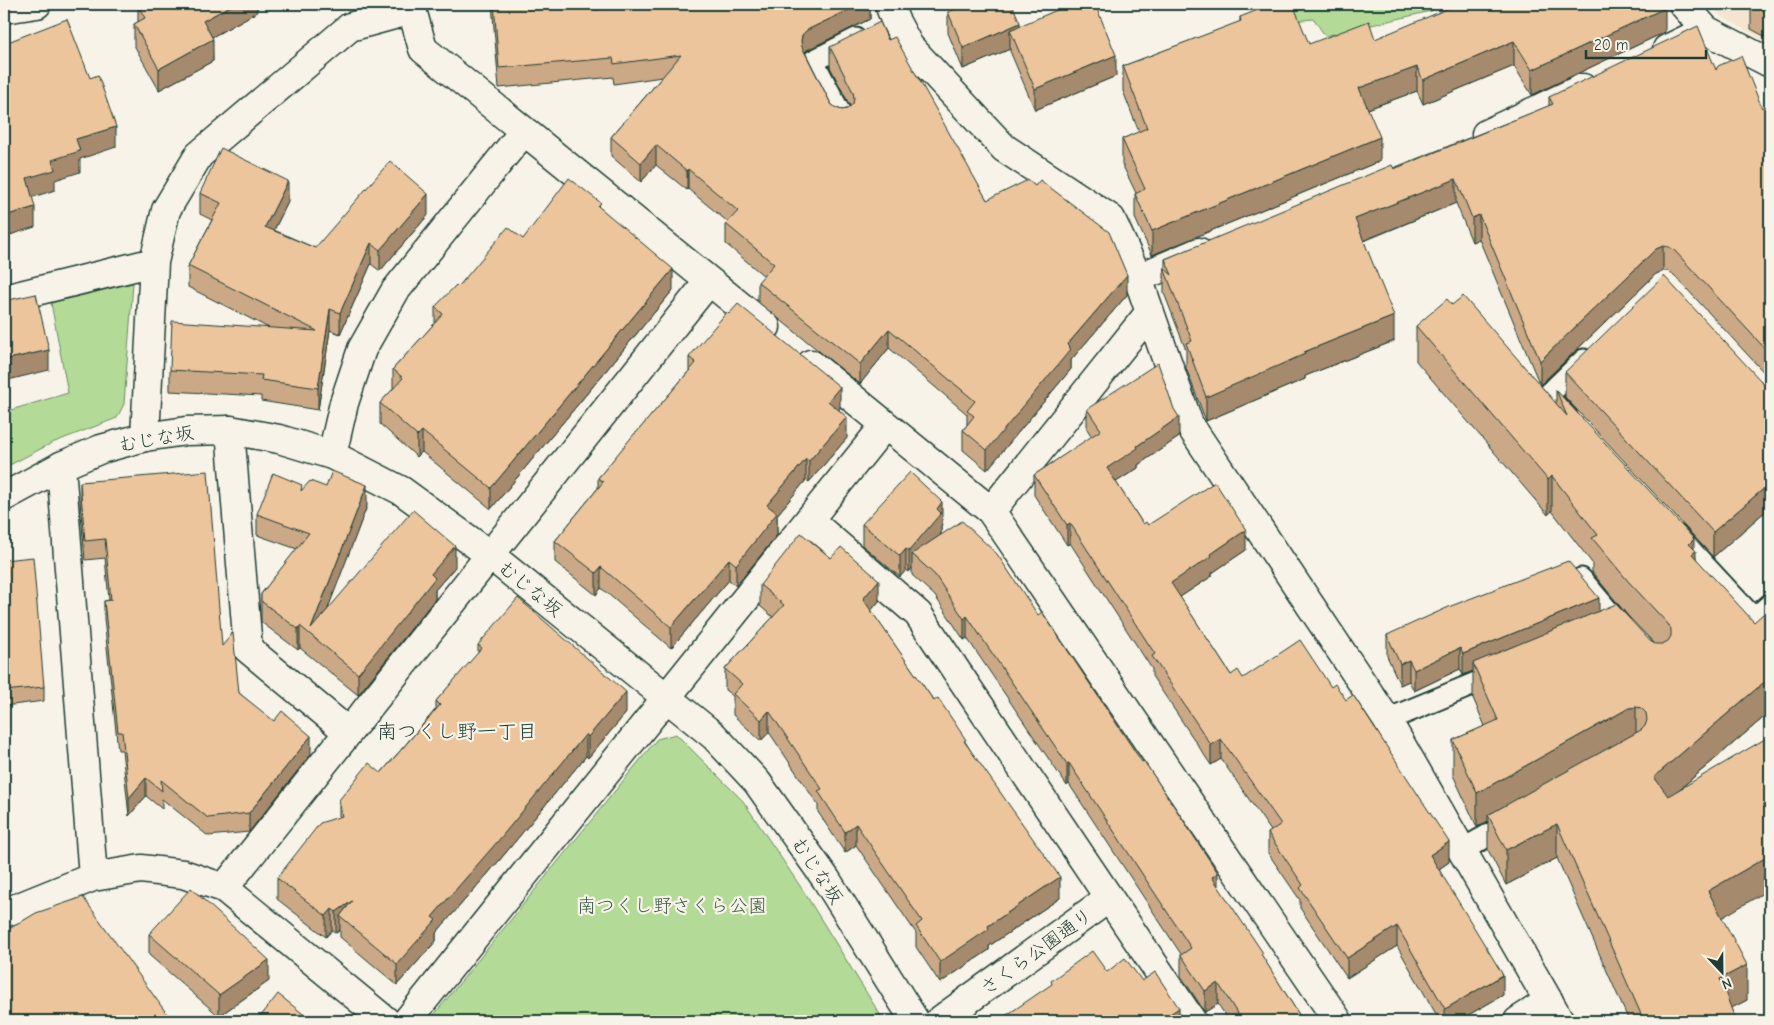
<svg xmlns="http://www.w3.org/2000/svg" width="1774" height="1025" font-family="'Comic Neue','Klee One',sans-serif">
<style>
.built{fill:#f4e5d1}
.green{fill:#b3db97;stroke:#698c66}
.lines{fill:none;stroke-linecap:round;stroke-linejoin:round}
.lane-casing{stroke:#1f3d34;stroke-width:25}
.street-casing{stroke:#1f3d34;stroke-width:31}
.secondary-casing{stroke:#1f3d34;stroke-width:31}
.lane{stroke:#f7f3e8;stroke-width:21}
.street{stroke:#f7f3e8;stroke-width:28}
.secondary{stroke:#f7f3e8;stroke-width:28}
.wall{fill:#cba986;stroke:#1f3d34}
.shaded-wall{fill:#a58a6d;stroke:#1f3d34}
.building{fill:#ecc59c;stroke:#1f3d34}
.labels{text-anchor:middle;stroke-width:4.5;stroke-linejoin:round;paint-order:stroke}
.street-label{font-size:19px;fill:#1f3d34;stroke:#f7f3e8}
.park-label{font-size:19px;fill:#3d5d48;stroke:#f7f3e8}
.neighbourhood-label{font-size:20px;fill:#1f3d34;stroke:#f7f3e8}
</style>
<rect width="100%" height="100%" fill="#f7f3e8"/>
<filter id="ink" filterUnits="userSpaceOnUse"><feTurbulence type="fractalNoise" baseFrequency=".02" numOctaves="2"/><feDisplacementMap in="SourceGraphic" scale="10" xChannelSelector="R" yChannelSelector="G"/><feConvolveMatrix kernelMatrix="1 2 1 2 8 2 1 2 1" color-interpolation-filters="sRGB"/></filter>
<g filter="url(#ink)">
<path class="built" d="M1709,4H1770V44L1719,15Z"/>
<path class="green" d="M1282,4H1443L1431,11L1325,36L1314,19L1290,21Z
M133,283L124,404L117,418L52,443L4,468V412L68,393L51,303Z
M676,734L743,801L804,892L884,1021H434L433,1016L657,739Z"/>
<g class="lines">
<defs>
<path id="lane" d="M842,117L813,61L856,39
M1566,416L1547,396L1584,360
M1677,536L1754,619L1770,605
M1581,579L1619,624L1612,627
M1387,720L1498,674
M1462,850L1512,822"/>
<path id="street" d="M414,4L412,10L423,49L766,327
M889,4L895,20L909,46L1004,148L1111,219L1138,278L1189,424L1387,720L1560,1021
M1683,4L1706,30L1770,63
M4,9L37,4
M1667,49L1706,30
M1486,134L1583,88
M1138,278L1199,252
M4,299L154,262
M811,364L991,511L1338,1021
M230,430L248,649L348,732
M145,437L154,262L166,210L199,155L350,27L412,10
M332,455L344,403L362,349L395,291L524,131
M61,466L93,877
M991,511L1150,312
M809,520L918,614L1192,1021
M224,888L709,281
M4,913L93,877L141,869L183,874L224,888L386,1021
M407,1021L885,425
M939,1021L1109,898
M1518,1021L1549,1001"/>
<path id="secondary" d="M4,497L61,466L101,449L145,437L186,431L230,430L279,439L332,455L402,491L490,555L714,736L757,782L826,879L915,1021"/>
</defs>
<use href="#lane" class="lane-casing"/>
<use href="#street" class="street-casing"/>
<use href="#secondary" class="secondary-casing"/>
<use href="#lane" class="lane"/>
<use href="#street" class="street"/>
<use href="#secondary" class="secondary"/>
</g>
<path class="wall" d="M257,4V12L212,37L213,61L159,90L134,45V24L138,22V6Z
M453,4H472L453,6Z
M492,4H594L595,10L870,4V19L807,50L805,52L831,104L836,108L842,110L847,109L850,106L830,67V47L888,40L987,200L1127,295L1071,360V369L987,470L963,450V430L967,425V414L889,348L860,384L758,302V282L764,276L726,244V224L728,222L688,189L687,190L656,165L641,182L611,156V137L662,77L614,84L613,77L499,88Z
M1751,4H1770V39L1751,29Z
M948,12L1020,25L1116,76L1035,110L1010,51V49L963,69L948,33Z
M1240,17L1309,44L1375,39L1665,32L1532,95L1514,66L1423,104L1417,91L1368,109L1380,161L1152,255L1135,218V194L1136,193L1122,164V139L1139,132L1123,91V66L1240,22Z
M1716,70L1762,108L1770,101V379L1674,275L1669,271H1663L1656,274L1540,385L1556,404V390L1694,550L1696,558L1770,712L1680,789L1722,918L1747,1000L1731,1008L1736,1021H1629L1557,858L1506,885L1488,850V821L1477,827L1453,775V740L1485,726L1473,698V671L1463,675L1460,669L1414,691L1409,681L1400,685L1387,656V635L1599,611L1655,644L1628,616L1592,572V563L1552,511L1548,515L1416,361V326L1452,305L1540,385L1479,239L1472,242L1456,203L1364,241L1394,341L1305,376V379L1206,421L1186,368V350L1164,293V268L1165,269V259L1549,106V97Z
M200,193L288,202L274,230L315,248L428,215L380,271L371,264L340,334L330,330L318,410L261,401V396L170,391V370L269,328L188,287V266L212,220L200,214Z
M601,209L673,290L491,509L422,452L417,457L380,424V403L393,389V369L435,323V307L458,287L523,239Z
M689,357L840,408L839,409L847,438L809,482L806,480L777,515V535L736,586L729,580L671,648L601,588L596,595L555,562V541L598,488V478L689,371Z
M1565,372L1761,381L1766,384L1770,385V510L1768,509L1713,557L1565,397Z
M1087,409L1179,437L1138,465V468L1116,482L1143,524L1246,550L1212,573V576L1180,597L1231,675L1243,678L1449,862L1439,869L1503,995L1458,1021H1440L1397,946L1347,978L1300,908V900L1268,853V833L1271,831L1221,759L1211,765L1152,676V669L1070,543L1067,545L1034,495V475L1092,437L1087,429Z
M80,482L222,646L239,693L311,754L249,832L208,836L162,799V809L146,796L129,816L122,750H118L104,619V601L109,600L105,558L85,560L80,501Z
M302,490L367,506L326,612L455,567L435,590V599L358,695L300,648L298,650L261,622V594L297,549L257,535V514Z
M862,524H942L941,526V534L938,537L1218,887L1303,1021H1229L1218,1004L1205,1012L1181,976V954L1069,784L1067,786L967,638L964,640L935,596L912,575V568L909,572L906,570L900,577L862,545Z
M4,560L44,687V701L4,706Z
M760,585L879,601L871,611L934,701L966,743L1060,898L989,946V950L940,983L916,947V933L856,845L845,853L818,812V805L769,732L761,741L733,715V696L725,690V669L773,617L760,606Z
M478,645L626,713L588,758L586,756L498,862L436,933V941L397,985L340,937V930L336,933L332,930L326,937L277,899V878L339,817V800L381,773L436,709V701L478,654Z
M149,934L269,981L219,1016L149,955Z"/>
<path class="shaded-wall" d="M234,4H257V12L203,42V21Z
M861,4H870V19L807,50L802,55L801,41L802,35L807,30Z
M1665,8V32L1532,95V70Z
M1020,23V44L1010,30V49L963,69V48Z
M213,39V61L159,90V69Z
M1514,41V66L1423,104V80Z
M1116,55V76L1035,110V89Z
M1417,67V91L1359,112V88Z
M116,127V147L80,159V172L55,180V190L27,199V178L76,139Z
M1380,137V161L1152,255V231Z
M656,145V165L641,182V163Z
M688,169V189L687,190V171Z
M1456,179V203L1355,244V219Z
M288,181V202L265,248V227Z
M428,194V215L380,271V250Z
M35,207V227L4,237V216Z
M1479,215V239L1472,242V218Z
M371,243V264L340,334V313Z
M1663,246V271L1656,274L1540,385V361L1656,249Z
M673,269V290L491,509V488Z
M1127,275V295L1071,360V369L987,470V450L1067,345Z
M330,309V330L318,410V388Z
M1394,316V341L1305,376V379L1206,421V397L1304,352Z
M889,329V348L860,384V364Z
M49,350V370L4,381V360Z
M840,387V408L828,422V401Z
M847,417V438L809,482V461Z
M1179,417V437L1138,465V468L1107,488V468L1137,446Z
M422,431V452L417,457V436Z
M806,459V480L777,515V535L736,586V565L767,505Z
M1552,476V511L1548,515V480Z
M367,485V506L316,640L311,629Z
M1768,485V509L1713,557V532Z
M942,502V524L941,526V534L919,560L912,554V568L909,572V551L937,509Z
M1070,523V543L1067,545V525Z
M1246,530V550L1212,573V576L1171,603V583L1211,554Z
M1694,539V553L1696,551V586L1689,544Z
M455,546V567L435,590V599L358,695V674L431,574Z
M906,549V570L900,577V556Z
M729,559V580L671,648V627Z
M601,567V588L596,595V573Z
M879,580V601L863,620V599Z
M1599,598V619L1473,663V671L1463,675V654Z
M967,616V638L964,640V619Z
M300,626V648L298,650V629Z
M1460,648V669L1414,691V670Z
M1409,660V681L1400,685V664Z
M1770,677V712L1654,811V777Z
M626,692V713L588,758V737Z
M1636,707V742L1488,815V821L1477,827V793L1629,708Z
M769,711V732L761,741V720Z
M586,734V756L498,862L436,933V941L397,985V964L432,917Z
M311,736V754L249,832V813Z
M1221,739V759L1211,765V745Z
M1069,763V784L1067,786V764Z
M146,778V796L129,816V798Z
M856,824V845L845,853V832Z
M1557,824V858L1506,885V850Z
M1449,842V862L1430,875V855Z
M1770,855V889L1708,926V891Z
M1218,873V894L1212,877Z
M1060,877V898L989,946V950L940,983V962L988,926Z
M352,901L340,916V930L336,933V912Z
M332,909V930L326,937V916Z
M1397,926V946L1347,978V958Z
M269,960V981L219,1016V995Z
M1747,965V1000L1720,1014V979Z
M1503,975V995L1458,1021H1445V1009Z
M1218,983V1004L1205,1012V991Z
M1179,1008V1021H1164V1018Z"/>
<path class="building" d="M143,4H234L203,21L213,39L159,69L134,24L145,18L138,6Z
M494,4H594L595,10L640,4H861L807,30L802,35L801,41L802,47L831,104L836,108L842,110L847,109L853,104L854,98L853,92L830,47L880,22L888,40L895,37L987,200L1028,180L1035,186L1040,180L1109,232L1127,275L1067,345L1071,349L987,450L963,430L974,416L967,411L975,401L889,329L860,364L758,282L774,264L726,224L738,211L688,169L687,171L656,145L641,163L611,137L681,55L614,64L613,58L499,68Z
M967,4H1012L1020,23L963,48L948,12Z
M1071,4H1095L1116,55L1035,89L1010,30Z
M1273,4H1293L1309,44L1369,21L1375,39L1459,4H1662L1665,8L1532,70L1514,41L1423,80L1417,67L1359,88L1380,137L1152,231L1135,194L1145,189L1122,139L1147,128L1123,66L1241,21L1240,17Z
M1761,4H1770V9Z
M67,19L90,78L98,75L116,127L76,139L80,151L52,160L55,170L27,178L35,207L4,216V31L8,42Z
M1698,26L1716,70L1718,66L1741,56L1762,108L1770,101V354L1674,250L1669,247L1663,246L1656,249L1540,361L1479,215L1472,218L1456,179L1355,219L1394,316L1304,352L1305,354L1206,397L1186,343L1192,341L1164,268L1172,275L1165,259L1392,165L1394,169L1553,104L1549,97Z
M221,148L288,181L265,227L315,248L390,161L428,194L380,250L371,243L340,313L330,309L318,388L261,380L262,375L170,370L172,321L317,331L188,266L221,203L200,193Z
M569,178L601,203L598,206L673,269L491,488L422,431L417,436L380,403L403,378L393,369L443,314L435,307L456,285L458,287L508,227L523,239Z
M1664,276L1761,381L1766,384L1770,385V486L1768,485L1713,532L1565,372Z
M36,294L49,350L4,360V301Z
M1463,296L1567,416L1556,390L1694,539L1689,544L1696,551L1692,554L1754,622L1763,614L1769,620H1770V677L1654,777L1668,796L1770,736V855L1708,891L1747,965L1720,979L1736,1021H1644L1557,824L1506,850L1488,815L1641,730L1645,726L1647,720L1646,713L1641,708L1636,707L1629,708L1477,793L1453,740L1498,720L1473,663L1616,604L1650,641L1655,644H1662L1668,641L1671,636V629L1668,624L1628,581L1592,538L1598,535L1552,476L1548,480L1416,326L1447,299L1452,305Z
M738,304L840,387L828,401L847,417L809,461L806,459L767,505L777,513L736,565L729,559L671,627L601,567L596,573L555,541L603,482L598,478L635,433H636L696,363L689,357L727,312L729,314Z
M1158,363L1174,409L1179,417L1137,446L1138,448L1107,468L1143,524L1146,522L1148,525L1215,482L1246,530L1211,554L1212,556L1171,583L1231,675L1238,670L1243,678L1300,640L1331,687L1335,684L1346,700L1353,695L1449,842L1430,855L1503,975L1445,1009L1397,926L1347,958L1300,888L1303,885L1268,833L1281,824L1221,739L1211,745L1152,656L1155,654L1070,523L1067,525L1034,475L1101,430L1087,409Z
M208,471L222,646L233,633L239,693L274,721L282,711L311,736L249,813L208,818L161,780L162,791L146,778L129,798L122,732H118L104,601L111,600L105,539L85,541L80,482Z
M332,471L367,485L311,629L413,510L455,546L431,574L435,578L358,674L300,626L298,629L261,601V594L309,533L257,514L273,473L302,485L301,491L310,481L326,487Z
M910,472L942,502L937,509L941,513L909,551L906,549L900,556L862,524Z
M962,521L997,554L1038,615L1042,612L1142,762L1144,761L1218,873L1212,877L1263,953L1261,954L1303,1021H1242L1218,983L1205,991L1181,955L1191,948L1069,763L1067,764L967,616L964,619L935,575L912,554Z
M801,533L831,558L841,547L879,580L863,599L934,701L938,698L966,740L964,741L1060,877L988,926L989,929L940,962L916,926L922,921L856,824L845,832L818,791L822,789L769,711L761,720L733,694L742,684L725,669L784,605L760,585Z
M33,557L44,687L4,691V560Z
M1568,561L1599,598L1463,654L1460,648L1414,670L1409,660L1400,664L1387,635L1451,606Z
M518,598L626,692L588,737L586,734L498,841L432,917L436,920L397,964L340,916L352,901L336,912L332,909L326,916L277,878L320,823L342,816L339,800L369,763L381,773L440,705L436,701L482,648L478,645Z
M191,888L269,960L219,995L149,934Z
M83,897L172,1021H4V932L36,913Z
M1092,951L1107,972L1125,958L1142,981L1155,972L1179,1008L1164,1018L1166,1021H998L1052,984L1051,981Z
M278,994L312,1021H257Z"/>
</g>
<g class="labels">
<g class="street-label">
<text transform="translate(156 438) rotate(-10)" y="7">むじな坂</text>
<text transform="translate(531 588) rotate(39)" y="7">むじな坂</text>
<text transform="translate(818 870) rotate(56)" y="7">むじな坂</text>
<text transform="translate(1036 951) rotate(-36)" y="7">さくら公園通り</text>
</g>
<g class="park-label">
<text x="672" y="912">南つくし野さくら公園</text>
</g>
<g class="neighbourhood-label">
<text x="457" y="738">南つくし野一丁目</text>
</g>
</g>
<rect width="1774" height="1025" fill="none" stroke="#f7f3e8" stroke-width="20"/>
<rect x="10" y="10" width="1754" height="1005" fill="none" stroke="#1f3d34" stroke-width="2" filter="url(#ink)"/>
<g transform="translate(1722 972) rotate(158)" stroke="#f7f3e8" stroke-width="4" paint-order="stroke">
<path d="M0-4L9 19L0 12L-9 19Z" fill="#1f3d34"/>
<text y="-8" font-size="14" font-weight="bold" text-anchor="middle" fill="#1f3d34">N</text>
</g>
<path d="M1586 50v8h120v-8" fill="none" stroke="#1f3d34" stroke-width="2.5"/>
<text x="1594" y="50" font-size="15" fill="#1f3d34" stroke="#f7f3e8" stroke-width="4" paint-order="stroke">20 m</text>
</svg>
